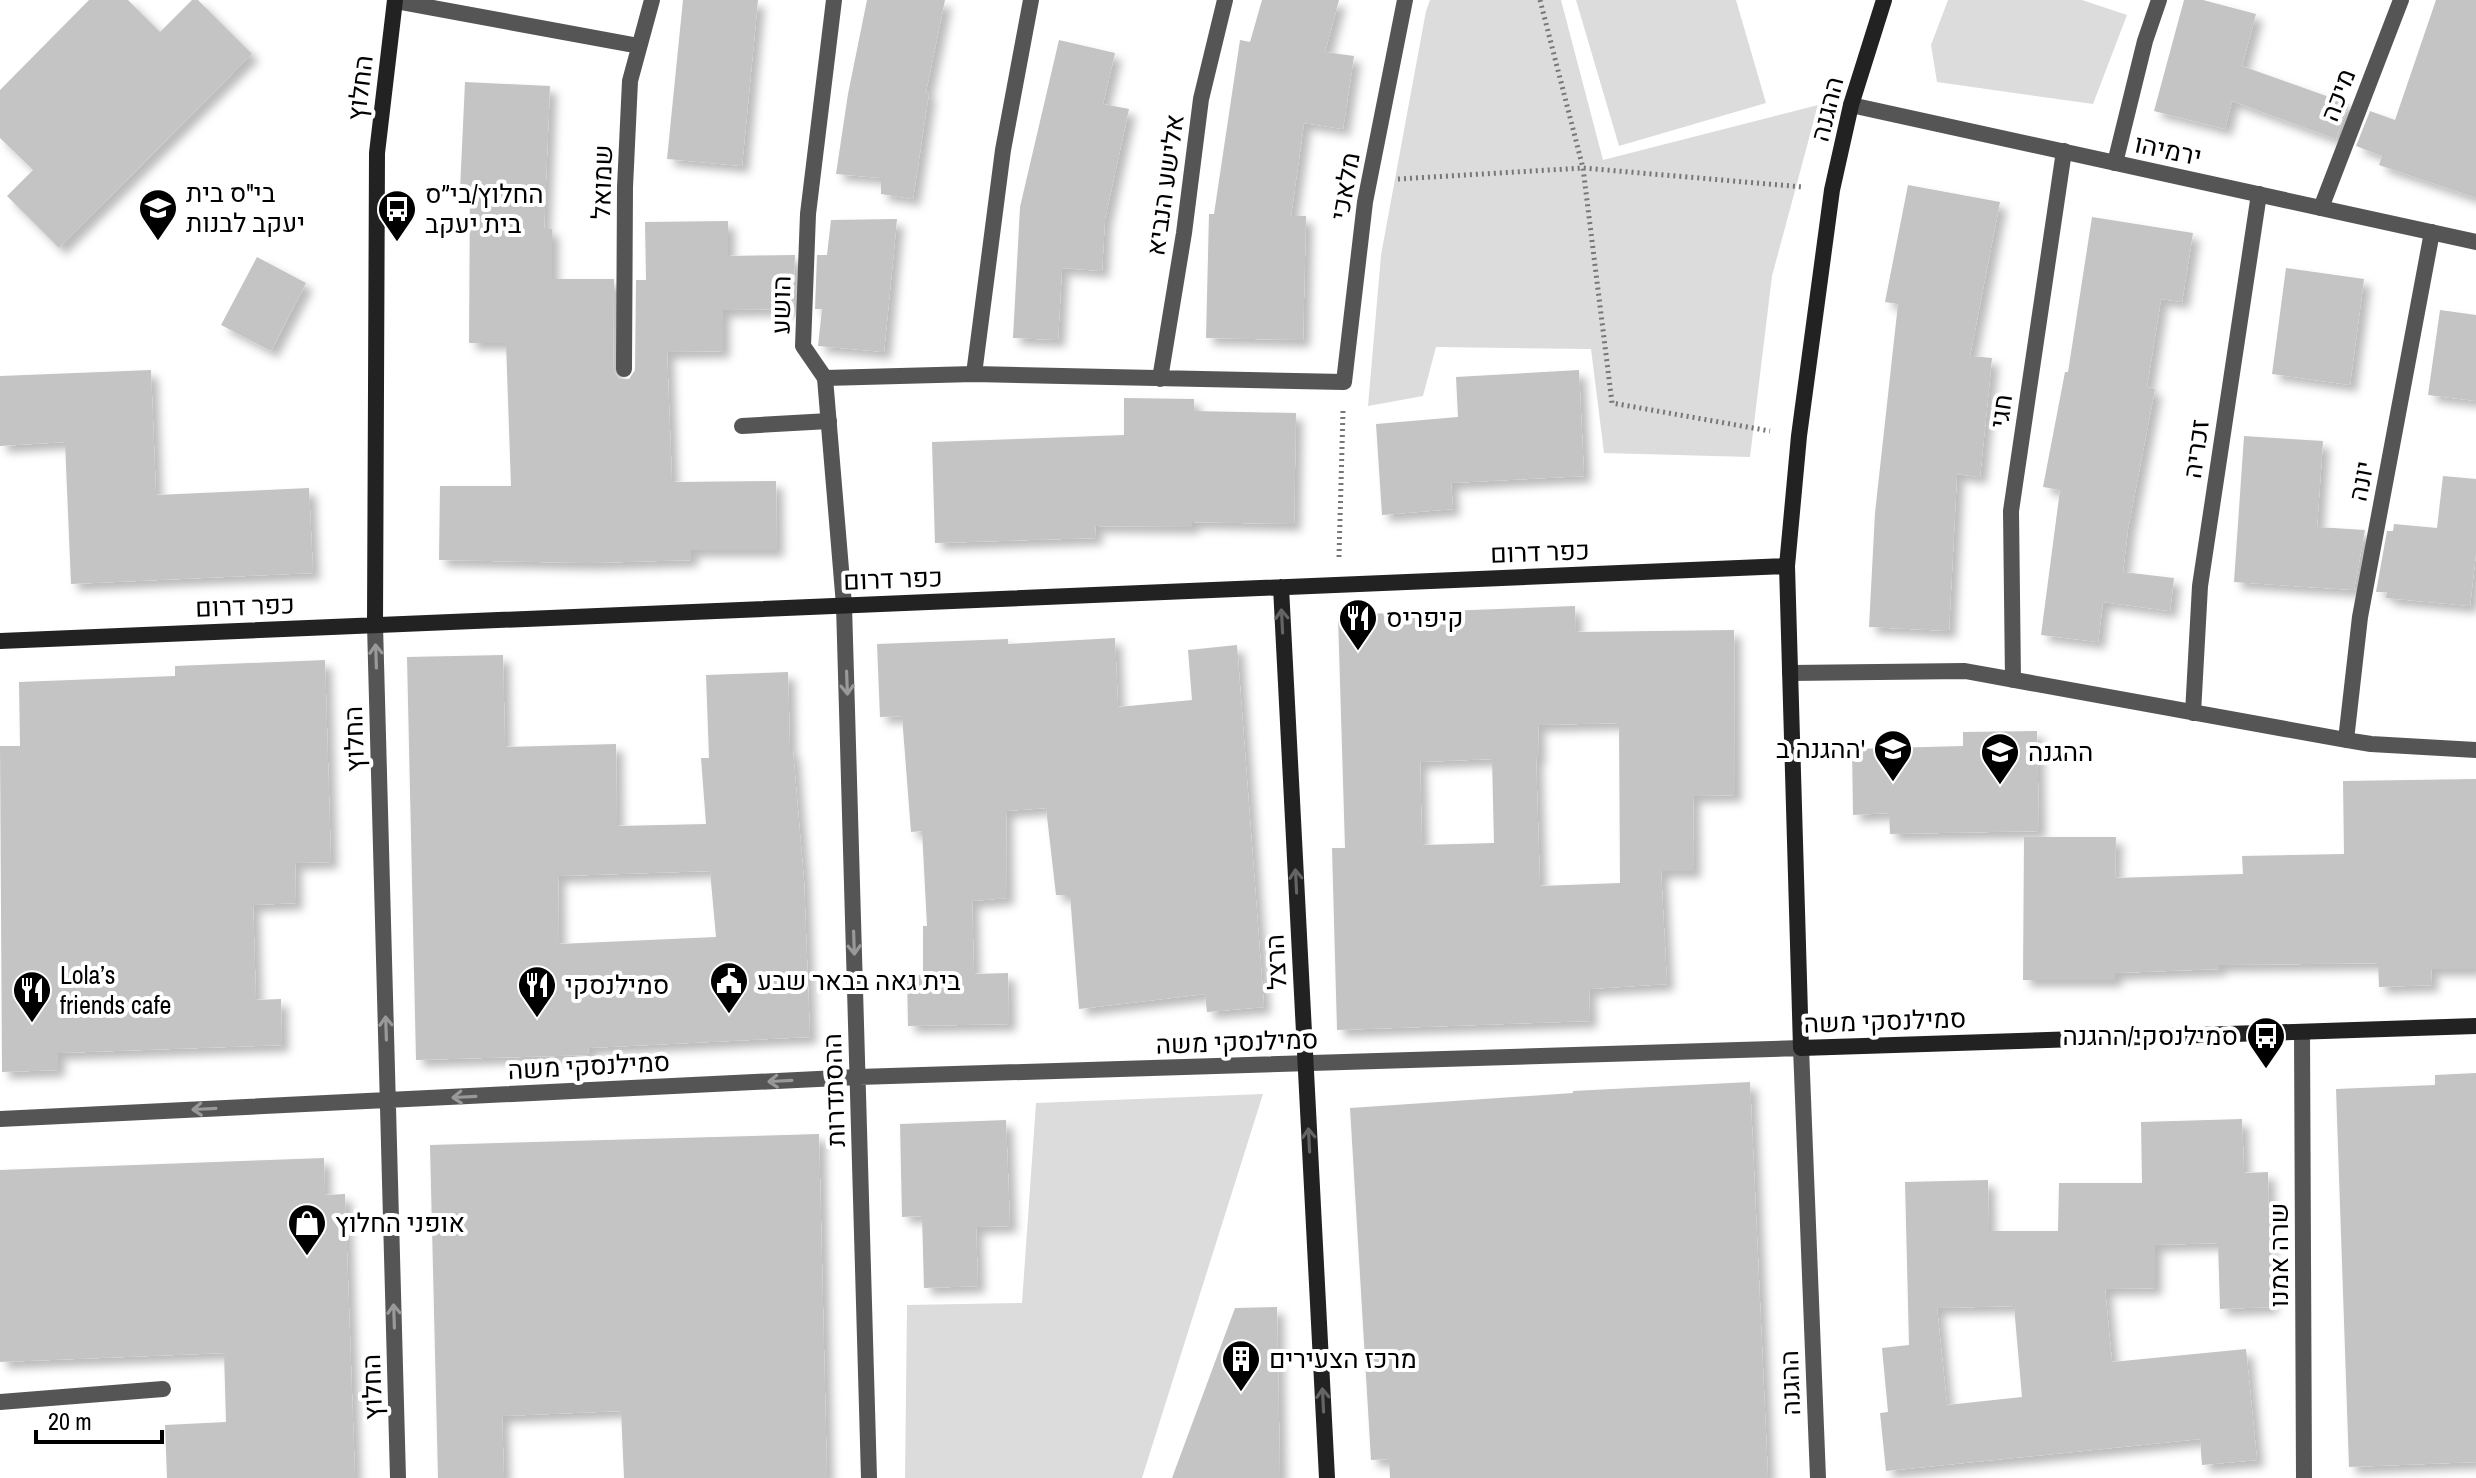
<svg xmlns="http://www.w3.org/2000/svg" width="2476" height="1478" font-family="'Archivo Narrow',Heebo,sans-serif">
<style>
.green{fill:#dcdcdc}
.building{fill:#c4c4c4;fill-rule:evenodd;filter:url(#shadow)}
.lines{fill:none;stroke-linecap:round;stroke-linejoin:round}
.path{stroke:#777;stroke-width:5;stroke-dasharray:2 4;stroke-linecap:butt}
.lane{stroke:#555;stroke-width:16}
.street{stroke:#555;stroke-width:16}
.secondary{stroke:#222;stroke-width:16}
.oneway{stroke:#646464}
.oneway2{stroke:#999}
.labels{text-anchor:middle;stroke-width:8;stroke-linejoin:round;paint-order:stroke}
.street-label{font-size:26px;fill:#000;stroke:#fff}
.poi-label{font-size:26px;fill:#000;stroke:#fff;text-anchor:start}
</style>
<defs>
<filter id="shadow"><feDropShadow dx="7" dy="7" stdDeviation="4" flood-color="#0004"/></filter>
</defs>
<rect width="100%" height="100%" fill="#fff"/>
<path class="green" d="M1430,0H1561L1603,160L1818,105L1772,276L1750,457L1604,453L1591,349L1436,347L1423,396L1368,406L1381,255L1426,11Z
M1576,0H1736L1766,103L1619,146Z
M1948,0H2082L2127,15L2093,104L1937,82L1931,45Z
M1263,1094L1142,1478H905L907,1305L1022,1303L1036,1103Z"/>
<path class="building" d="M89,0H128L160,32L192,0H198L252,54L59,248L7,196L33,170L0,138V90Z
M683,0H758L742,166L667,159Z
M867,0H945L926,92L929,93L913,199L881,194V178L836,174L848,94Z
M1262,0H1339L1325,52L1354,56L1343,129L1304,123L1291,216H1306L1303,340L1206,338L1209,214H1214L1240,40L1250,42Z
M2184,0H2203L2256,14L2242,66L2349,104L2336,139L2232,101L2225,129L2154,111Z
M2436,0H2476V198L2379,165L2382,156L2356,146L2370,111L2395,120Z
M1059,40L1115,53L1103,104L1129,109L1105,219L1102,271L1062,268L1058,340L1013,338L1020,207Z
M465,82L550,86L544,229H552V279H614L613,369L619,379H629L635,370L636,280H646L645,222L728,221V256L795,255L793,309L723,310V351L667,352L672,482L776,481L777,550H691V560L590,563L439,560L440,486H511L506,343H469L470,190H460Z
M1908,185L2000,202L1970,356L1992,358L1980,477L1957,474L1949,631L1869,627L1875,513L1898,304L1885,302Z
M2092,217L2193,233L2182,302L2161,299L2147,387L2155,389L2128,529L2123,572L2174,578L2170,611L2103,602L2098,642L2041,635L2060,490L2043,487L2065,372H2068Z
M897,219L884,352L818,346L822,309H815L817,255H827L831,220Z
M257,257L306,283L271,351L221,325Z
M2286,268L2364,279L2350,385L2272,374Z
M2440,310L2476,315V401L2428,395Z
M151,370L156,495L309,488L313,573L71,584L65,442L0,446V376Z
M1579,370L1584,476L1451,483L1453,509L1382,515L1376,424L1458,417L1456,377Z
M1124,398L1194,399V411L1296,413L1294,524L1192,522V527L1095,526L1096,538L935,543L932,442L1124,435Z
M2244,436L2323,441L2317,527L2365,530L2354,590L2234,582Z
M2443,476L2476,479V553L2470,606L2386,598L2387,592H2376L2387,531H2393L2394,524L2437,528Z
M1575,606L1576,632L1734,630L1735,795L1693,796L1694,871H1661L1667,984L1589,989L1590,1021L1337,1030L1332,848H1345L1338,615ZM1619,723L1620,883L1540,886L1536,757H1539L1538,725ZM1492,759L1494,843L1422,845L1420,762Z
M1115,638L1118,707L1192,700L1188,650L1237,645L1264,1007L1207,1012L1205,994L1079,1009L1070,895H1056L1046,808L1006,811L1007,898L972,901L974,974L1008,973L1009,1024L908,1026L907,975H923V926H927L922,831L911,832L902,716L880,717L877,644L1008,639V644Z
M503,655L505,747L616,744L617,826L706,824L701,758H709L706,675L788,672L790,751H793L804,881L810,1037L588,1048L589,1055L416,1060L407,657ZM710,871L716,937L559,944L558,876Z
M325,660L331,862L295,863L296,903L253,905L256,1000L281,999L282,1045L58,1053V1070L2,1072L0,746H20L19,682L175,676V666Z
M2037,731L2039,831L1890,834L1889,813L1853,815L1852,749L1963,746V732Z
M2476,779V969H2431L2432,985L2379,987L2378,963L2219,965V969L2115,973V980H2023L2024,837H2116L2115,878L2243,874L2242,856L2344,854L2343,781Z
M2476,1073V1462L2349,1467L2336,1089L2435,1085V1075Z
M1750,1082L1768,1478H1390L1389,1459L1371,1460L1350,1108L1573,1093V1091Z
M2242,1119L2244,1173L2268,1172L2271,1307L2220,1309L2218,1243L2155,1245V1288L2105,1289L2112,1362L2246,1349L2257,1460L2202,1465L2200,1439L1886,1471L1880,1413L1888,1412L1882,1348L1909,1345L1905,1182L1988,1180L1989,1231H2058L2059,1183H2142L2141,1122ZM2014,1306L2022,1397L1947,1405L1937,1308Z
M1006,1120L1010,1226L976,1227L978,1286L924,1288L922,1216L902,1217L900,1124Z
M819,1134L827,1478H624L621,1411L502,1416L504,1478H438L430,1145Z
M324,1158L325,1195L345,1194L355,1478H167L165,1425L226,1422L224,1353L0,1362V1170Z
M1277,1307L1280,1478H1172L1235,1308Z"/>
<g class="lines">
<path class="path" d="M1540,0L1583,168L1612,403L1770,431
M1398,179L1583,168L1803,187
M1339,557L1343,411"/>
<path class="lane" d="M834,0L808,214L803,346L825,378L974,374L1344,382L1365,202L1405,0
M395,1L639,46
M2115,163L2145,41L2159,0
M2321,208L2401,0
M624,369L625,187L630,81L652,0
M974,374L1003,150L1031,0
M1160,379L1184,233L1201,99L1225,0
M742,426L829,421
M1790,673L1965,671L2346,740L2371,744L2476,750
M2013,680L2011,511L2064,151
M2193,713L2200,586L2259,194
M2346,740L2360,617L2432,232
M0,1402L163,1389"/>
<path class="street" d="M1851,105L2476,242
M825,378L844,605L869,1478
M375,625L398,1478
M2302,1032L2304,1478
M0,1119L858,1077L1801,1048L1818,1478"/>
<path class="secondary" d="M1884,0L1851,105L1832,190L1799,436L1787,566L1801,1048L2476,1026
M1281,587L1327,1478
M375,625L377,153L395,0
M0,641L1787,566"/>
</g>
<defs><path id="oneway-shaft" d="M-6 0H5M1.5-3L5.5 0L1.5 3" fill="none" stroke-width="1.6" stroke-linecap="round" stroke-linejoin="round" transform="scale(2)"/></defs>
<g class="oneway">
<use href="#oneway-shaft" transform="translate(1282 621) rotate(-93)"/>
<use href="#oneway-shaft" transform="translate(1296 881) rotate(-93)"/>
<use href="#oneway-shaft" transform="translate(1309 1140) rotate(-93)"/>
<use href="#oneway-shaft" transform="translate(1323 1400) rotate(-93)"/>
</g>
<g class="oneway2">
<use href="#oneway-shaft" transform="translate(376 656) rotate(-92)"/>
<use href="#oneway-shaft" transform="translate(847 683) rotate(88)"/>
<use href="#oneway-shaft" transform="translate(854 943) rotate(88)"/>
<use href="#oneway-shaft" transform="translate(386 1028) rotate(-92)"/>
<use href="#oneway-shaft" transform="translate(780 1081) rotate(177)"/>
<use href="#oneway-shaft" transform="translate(464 1097) rotate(177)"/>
<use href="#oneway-shaft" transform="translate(204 1109) rotate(177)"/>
<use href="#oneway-shaft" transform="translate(394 1316) rotate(-92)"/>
</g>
<defs>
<symbol id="school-pin" viewBox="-11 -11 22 30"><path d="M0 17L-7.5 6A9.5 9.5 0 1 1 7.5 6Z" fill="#000" stroke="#fff"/><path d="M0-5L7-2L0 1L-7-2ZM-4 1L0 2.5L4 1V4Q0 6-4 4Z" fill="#fff"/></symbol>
<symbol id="bus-pin" viewBox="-11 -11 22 30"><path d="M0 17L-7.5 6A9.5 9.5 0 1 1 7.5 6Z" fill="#000" stroke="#fff"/><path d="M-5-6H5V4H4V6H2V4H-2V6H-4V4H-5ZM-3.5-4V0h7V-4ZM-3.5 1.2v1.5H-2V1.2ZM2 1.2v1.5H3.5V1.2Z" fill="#fff"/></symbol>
<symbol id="restaurant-pin" viewBox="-11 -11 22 30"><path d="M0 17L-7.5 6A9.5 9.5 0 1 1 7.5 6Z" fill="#000" stroke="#fff"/><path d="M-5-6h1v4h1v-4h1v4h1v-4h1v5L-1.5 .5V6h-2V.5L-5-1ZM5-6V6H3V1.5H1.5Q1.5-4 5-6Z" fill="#fff"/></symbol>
<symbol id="civic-pin" viewBox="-11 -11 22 30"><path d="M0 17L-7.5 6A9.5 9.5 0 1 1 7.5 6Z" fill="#000" stroke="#fff"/><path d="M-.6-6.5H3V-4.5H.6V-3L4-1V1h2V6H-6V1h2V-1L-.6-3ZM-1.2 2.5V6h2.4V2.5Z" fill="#fff"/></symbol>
<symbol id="shop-pin" viewBox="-11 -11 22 30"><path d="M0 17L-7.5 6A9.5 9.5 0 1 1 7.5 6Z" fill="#000" stroke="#fff"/><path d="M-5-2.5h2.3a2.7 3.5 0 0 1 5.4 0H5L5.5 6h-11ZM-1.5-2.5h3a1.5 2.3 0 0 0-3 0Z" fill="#fff"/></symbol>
<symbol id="building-pin" viewBox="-11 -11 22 30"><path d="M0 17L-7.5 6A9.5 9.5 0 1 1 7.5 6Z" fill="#000" stroke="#fff"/><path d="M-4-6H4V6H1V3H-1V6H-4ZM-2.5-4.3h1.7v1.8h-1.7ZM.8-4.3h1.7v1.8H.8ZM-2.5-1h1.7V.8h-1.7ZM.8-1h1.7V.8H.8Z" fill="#fff"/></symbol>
</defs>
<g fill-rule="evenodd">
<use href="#school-pin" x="136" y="186" width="44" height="60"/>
<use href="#bus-pin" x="375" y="187" width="44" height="60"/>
<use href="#restaurant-pin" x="1336" y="596" width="44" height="60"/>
<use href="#school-pin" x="1871" y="727" width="44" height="60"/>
<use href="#school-pin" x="1978" y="730" width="44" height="60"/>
<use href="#civic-pin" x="707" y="959" width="44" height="60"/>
<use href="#restaurant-pin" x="515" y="963" width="44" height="60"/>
<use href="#restaurant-pin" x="10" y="968" width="44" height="60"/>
<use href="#bus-pin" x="2244" y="1014" width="44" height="60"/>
<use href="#shop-pin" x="285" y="1201" width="44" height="60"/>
<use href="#building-pin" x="1219" y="1337" width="44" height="60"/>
</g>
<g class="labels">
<g class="street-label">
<text transform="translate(360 88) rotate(-83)" y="9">החלוץ</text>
<text transform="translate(2338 95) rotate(-69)" y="9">מיכה</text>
<text transform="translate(1827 109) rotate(-76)" y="9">ההגנה</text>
<text transform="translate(2168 150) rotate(12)" y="9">ירמיהו</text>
<text transform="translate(602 182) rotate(-88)" y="9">שמואל</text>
<text transform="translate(1165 185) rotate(-82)" y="9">אלישע הנביא</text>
<text transform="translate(1345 186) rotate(-80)" y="9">מלאכי</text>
<text transform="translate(781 305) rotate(-89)" y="9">הושע</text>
<text transform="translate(2001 411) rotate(-82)" y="9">חגי</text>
<text transform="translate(2196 449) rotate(-82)" y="9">זכריה</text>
<text transform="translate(2361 481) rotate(-79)" y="9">יונה</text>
<text transform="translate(1540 552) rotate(-2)" y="9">כפר דרום</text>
<text transform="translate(893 579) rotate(-2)" y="9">כפר דרום</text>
<text transform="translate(245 606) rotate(-2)" y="9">כפר דרום</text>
<text transform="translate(354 739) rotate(-92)" y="9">החלוץ</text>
<text transform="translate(1276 962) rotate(-93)" y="9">הרצל</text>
<text transform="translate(1885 1021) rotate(-2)" y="9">סמילנסקי משה</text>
<text transform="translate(1237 1042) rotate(-2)" y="9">סמילנסקי משה</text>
<text transform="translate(589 1066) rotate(-3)" y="9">סמילנסקי משה</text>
<text transform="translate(834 1090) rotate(-92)" y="9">ההסתדרות</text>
<text transform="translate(2279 1255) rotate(-90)" y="9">שרה אמנו</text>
<text transform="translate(1790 1383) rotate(-92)" y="9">ההגנה</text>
<text transform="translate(372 1387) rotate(-92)" y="9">החלוץ</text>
</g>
<g class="poi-label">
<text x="186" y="202">בי"ס בית<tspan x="186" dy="30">יעקב לבנות</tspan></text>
<text x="425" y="203">החלוץ/בי״ס<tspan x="425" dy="30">בית יעקב</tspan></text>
<text x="1386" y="627">קיפריס</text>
<text x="1865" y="758" text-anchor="end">ההגנה ב'</text>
<text x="2028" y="761">ההגנה</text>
<text x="60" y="984">Lola’s<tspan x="60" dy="30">friends cafe</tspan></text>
<text x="757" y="990">בית גאה בבאר שבע</text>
<text x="565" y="994">סמילנסקי</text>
<text x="2238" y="1045" text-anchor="end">סמילנסקי/ההגנה</text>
<text x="335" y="1232">אופני החלוץ</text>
<text x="1269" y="1368">מרכז הצעירים</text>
</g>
</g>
<path d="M36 1430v12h126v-12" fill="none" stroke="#000000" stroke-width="4"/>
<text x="48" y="1430" font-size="24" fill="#000000" stroke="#ffffff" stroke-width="6" paint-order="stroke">20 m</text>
</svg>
